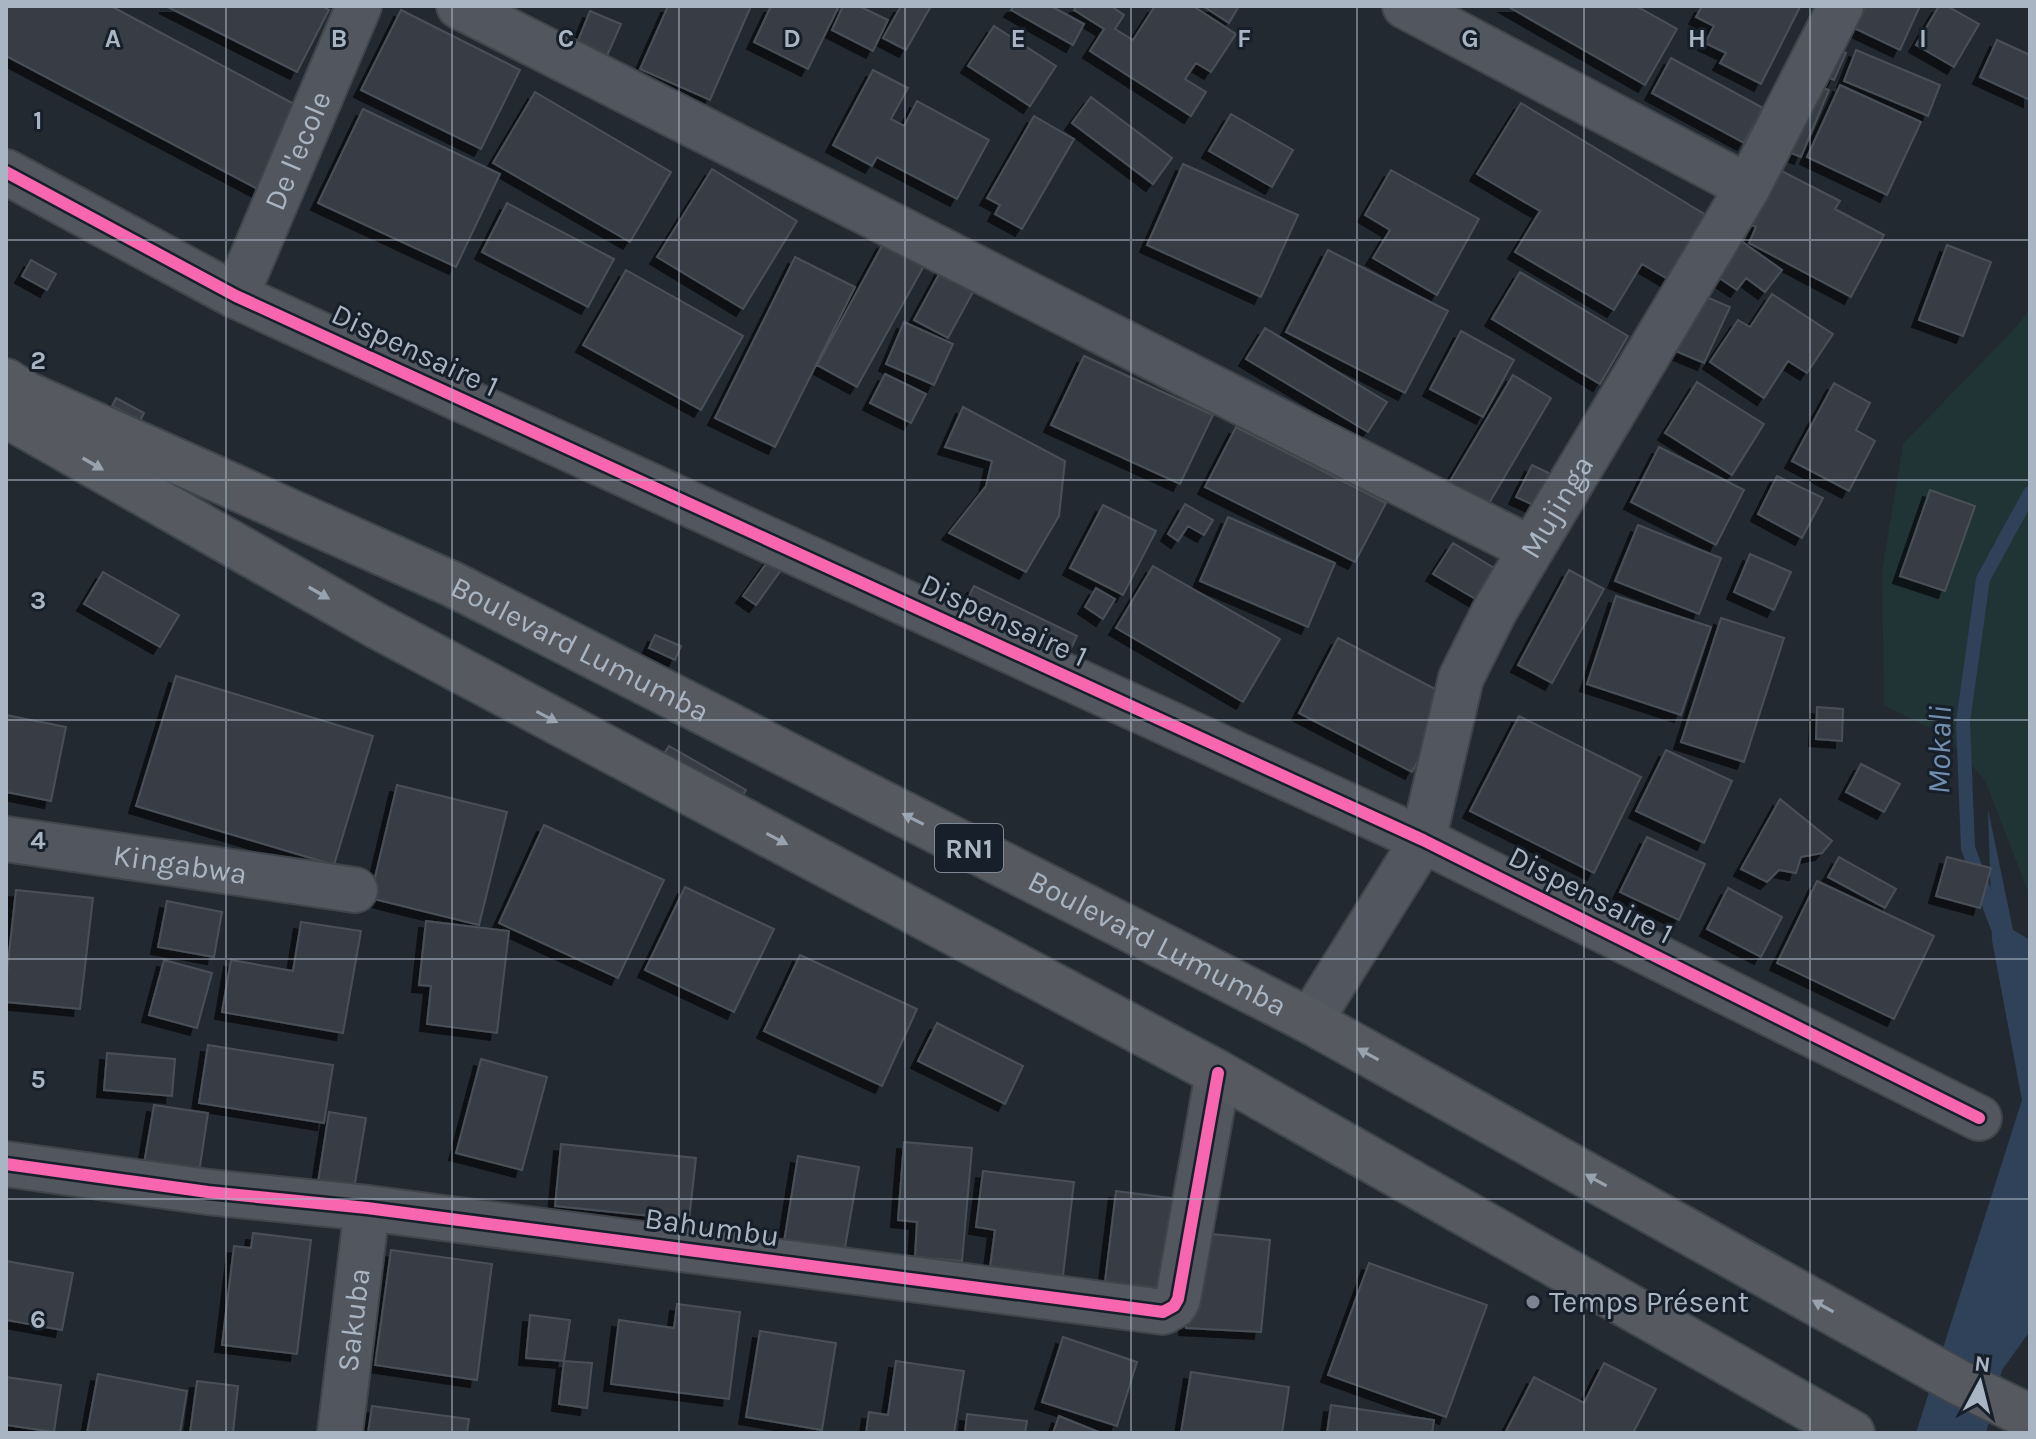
<svg xmlns="http://www.w3.org/2000/svg" width="2036" height="1439" font-family="Karla,sans-serif">
<style>
.green{fill:#203335}
.water{fill:#2f425a}
.lines{fill:none;stroke-linecap:round;stroke-linejoin:round}
.stream{stroke:#2f425a;stroke-width:14}
.building{fill:#383e44;stroke:#4a5058;stroke-width:2;filter:url(#shadow)}
.minor-casing{stroke:#40454b;stroke-width:48}
.trunk-casing{stroke:#3f454c;stroke-width:48}
.minor{stroke:#52575f;stroke-width:44}
.trunk{stroke:#565a60;stroke-width:44}
.cycleway-casing{stroke:#17202a;stroke-width:17}
.cycleway{stroke:#f766af;stroke-width:12}
.oneway{fill:#99a3b0}
.grid{fill:none;stroke:#aab5c4;stroke-width:2;stroke-opacity:0.55}
.poi-dot{fill:#7b8490;stroke:#17202a;stroke-width:3}
.labels{text-anchor:middle;stroke-width:6;stroke-linejoin:round;paint-order:stroke}
.shield{fill:#17202a;stroke:#7e8896;stroke-width:2}
.shield-label{font-size:28px;font-weight:bold;fill:#aab5c4}
.street-label{font-size:30px;fill:#aab5c4;stroke:#17202a}
.poi-label{font-size:30px;fill:#aab5c4;stroke:#17202a;text-anchor:start}
.water-label{font-size:32px;font-style:italic;fill:#718eae;stroke:#17202a}
.grid-label{font-size:26px;text-anchor:middle;font-weight:bold;fill:#aab5c4;stroke:#17202a;stroke-width:6;stroke-linejoin:round;paint-order:stroke}
</style>
<defs>
<filter id="shadow"><feDropShadow dx="-7" dy="7" stdDeviation="0" flood-color="#0009"/></filter>
</defs>
<rect width="100%" height="100%" fill="#232930"/>
<path class="green" d="M2030,309V897L1985,780L1946,736L1884,705L1882,572L1903,444L2016,327Z"/>
<path class="water" d="M1988,809L2013,930L2030,940V1331L2002,1370L1986,1433H1916L2022,1100L1992,940Z"/>
<g class="lines">
<path class="stream" d="M1997,926L1968,848L1963,722L1983,579L2030,493"/>
</g>
<path class="building" d="M6,6H111L309,112L265,193L6,56Z
M166,6H322L329,10L297,72Z
M668,6H751L710,100L640,69Z
M771,6H839L808,69L754,42Z
M843,6H859L888,20L873,51L832,30Z
M901,6H931L906,50L883,38Z
M1014,6H1051L1084,24L1073,45L1011,10Z
M1077,6H1111L1124,15L1115,29L1133,40L1155,6H1193L1236,34L1211,72L1196,63L1185,79L1206,92L1191,116L1090,51L1104,29L1074,10Z
M1203,6H1239L1229,23Z
M1507,6H1636L1677,29L1645,85Z
M1702,6H1798L1800,7L1761,84L1720,63L1726,53L1705,43L1714,26L1696,17Z
M1865,6H1920L1900,50L1854,28Z
M1939,6H1947L1979,24L1954,67L1916,45Z
M401,10L520,70L481,149L361,90Z
M590,11L621,24L607,56L577,43Z
M994,26L1056,66L1030,106L968,66Z
M1997,40L2030,55V100L1980,77Z
M1826,43L1846,53L1834,80L1813,70Z
M1856,50L1940,85L1928,116L1844,81Z
M1671,58L1763,108L1744,143L1652,93Z
M873,70L908,88L891,119L904,126L917,101L989,140L957,199L877,157L872,166L833,145Z
M1809,82L1829,90L1801,157L1781,149Z
M1840,85L1921,122L1887,195L1807,157Z
M535,92L671,172L630,242L493,163Z
M1091,97L1172,158L1153,184L1072,123Z
M1521,103L1721,224L1683,288L1642,264L1614,310L1515,252L1540,211L1477,174Z
M363,109L500,174L456,267L318,203Z
M1231,114L1293,150L1272,187L1209,151Z
M1034,116L1074,139L1022,229L995,214L1000,205L987,198Z
M1183,164L1298,215L1261,297L1147,245Z
M1772,166L1840,201L1835,209L1884,235L1851,297L1749,243L1756,227L1743,221Z
M712,169L797,221L743,309L657,257Z
M1391,170L1479,219L1437,295L1373,258L1390,230L1365,215Z
M507,203L614,259L588,307L482,252Z
M1737,238L1782,270L1765,292L1746,278L1737,290L1712,273Z
M884,242L925,264L857,387L817,365Z
M1947,245L1991,262L1963,336L1919,320Z
M1328,250L1448,311L1405,393L1286,332Z
M795,257L855,287L775,447L715,418Z
M31,260L56,274L47,290L22,276Z
M945,263L979,281L948,338L914,320Z
M626,270L743,336L701,410L583,345Z
M1520,272L1628,336L1600,384L1492,319Z
M1699,294L1730,307L1704,363L1673,350Z
M1772,294L1833,334L1807,373L1788,361L1764,398L1710,362L1738,320L1750,327Z
M904,322L953,344L934,385L886,364Z
M1265,328L1387,402L1368,432L1246,359Z
M1461,331L1514,360L1483,417L1430,389Z
M1084,356L1213,415L1180,484L1051,425Z
M885,374L926,394L911,423L870,403Z
M1513,375L1551,398L1488,505L1449,483Z
M1697,382L1764,424L1732,475L1665,433Z
M1834,383L1870,403L1856,430L1875,441L1849,491L1792,461Z
M116,398L144,413L140,421L112,406Z
M963,407L1065,461L1059,516L1026,572L949,533L986,486L992,461L945,447Z
M1236,427L1386,503L1355,562L1205,487Z
M1659,447L1744,490L1716,545L1631,502Z
M1532,465L1555,476L1540,508L1516,497Z
M1777,476L1823,498L1802,538L1758,514Z
M1930,490L1975,506L1945,591L1900,576Z
M1185,504L1213,520L1204,535L1188,526L1178,541L1168,534Z
M1103,505L1156,531L1123,595L1070,568Z
M1228,517L1335,563L1308,627L1200,581Z
M1638,525L1721,558L1699,614L1615,581Z
M1453,543L1504,574L1484,604L1433,574Z
M1750,554L1791,572L1774,610L1734,592Z
M771,557L784,566L756,605L743,596Z
M1153,566L1280,639L1243,702L1116,628Z
M1569,570L1604,589L1552,683L1518,665Z
M103,572L179,615L160,647L84,604Z
M974,586L1077,636L1067,657L964,606Z
M1096,588L1115,599L1103,619L1085,607Z
M1616,596L1711,627L1681,715L1587,684Z
M1721,618L1784,638L1744,762L1681,742Z
M655,635L681,646L675,660L649,648Z
M1338,638L1452,698L1412,772L1299,713Z
M176,676L373,736L334,865L136,806Z
M1817,707L1843,709L1842,741L1816,739Z
M6,715L66,727L51,801L6,792Z
M1519,716L1641,777L1594,873L1470,811Z
M669,746L746,790L736,807L658,763Z
M1666,750L1732,781L1704,843L1636,811Z
M1861,764L1900,784L1884,812L1846,792Z
M397,785L507,812L479,925L370,898Z
M1780,799L1832,841L1822,853L1801,857L1796,873L1779,870L1767,882L1741,869Z
M544,825L664,880L618,978L499,923Z
M1647,837L1705,864L1679,920L1620,892Z
M1839,857L1896,889L1885,908L1828,877Z
M1947,857L1991,868L1980,908L1936,896Z
M1817,881L1934,936L1894,1019L1777,963Z
M685,887L774,929L734,1012L645,970Z
M1728,888L1782,917L1761,957L1707,929Z
M16,890L93,898L80,1009L6,1002V981Z
M167,901L222,912L214,957L158,947Z
M426,921L509,931L497,1033L427,1024L431,986L419,985Z
M301,922L361,931L343,1033L222,1012L231,960L293,971Z
M800,955L917,1009L882,1086L764,1031Z
M164,960L212,973L197,1028L149,1015Z
M937,1023L1023,1066L1005,1104L918,1061Z
M208,1045L333,1065L324,1123L199,1103Z
M107,1053L175,1059L172,1096L104,1090Z
M481,1059L547,1077L522,1170L456,1153Z
M154,1105L208,1113L199,1173L144,1164Z
M329,1112L366,1118L353,1195L317,1189Z
M904,1142L972,1148L962,1261L915,1257L917,1222L898,1220Z
M561,1144L696,1158L689,1220L555,1206Z
M798,1156L859,1167L843,1259L783,1248Z
M983,1171L1074,1182L1062,1284L989,1275L995,1230L976,1227Z
M1116,1191L1179,1199L1169,1289L1105,1282Z
M1192,1232L1270,1240L1261,1332L1186,1328Z
M253,1233L311,1240L297,1354L222,1345L234,1246L251,1248Z
M391,1250L492,1264L477,1380L375,1365Z
M6,1261L73,1273L62,1330L6,1320Z
M1369,1263L1487,1305L1446,1417L1328,1375Z
M677,1304L740,1312L729,1399L611,1384L619,1320L674,1328Z
M530,1315L570,1320L564,1361L526,1358Z
M760,1331L836,1343L822,1430L746,1417Z
M1063,1337L1137,1362L1117,1426L1042,1402Z
M564,1361L592,1363L587,1408L559,1404Z
M896,1361L964,1371L954,1433H866L869,1412L888,1415Z
M1604,1363L1656,1389L1633,1433H1510L1506,1431L1534,1377L1584,1403Z
M1191,1372L1289,1387L1282,1433H1181Z
M98,1374L187,1391L180,1433H87Z
M6,1377L61,1385L54,1432L6,1425Z
M197,1381L238,1386L233,1433H190Z
M1331,1405L1434,1420L1432,1433H1327Z
M372,1406L469,1419L467,1433H368Z
M967,1414L1027,1421L1025,1433H965Z
M1059,1416L1101,1433H1053Z"/>
<g class="lines">
<defs>
<g id="minor">
<path d="M459,6L1531,549"/>
<path d="M1405,6L1748,187"/>
<path d="M6,172L236,296L1423,840L1979,1118"/>
<path id="s1" d="M236,296L359,6"/>
<path id="s2" d="M6,839L355,890"/>
<path id="s3" d="M1310,1021L1423,840L1461,678L1495,610L1748,187L1841,6"/>
<path d="M6,1164L208,1192L367,1208L1163,1312L1174,1306L1178,1299L1218,1073"/>
<path id="s4" d="M340,1433L367,1208"/>
</g>
<g id="trunk">
<path id="s5" d="M6,381L26,394L452,584L1310,1021L1958,1382L2030,1417"/>
<path d="M6,415L375,625L1218,1073L1852,1433"/>
</g>
</defs>
<use href="#minor" class="minor-casing"/>
<use href="#trunk" class="trunk-casing"/>
<use href="#minor" class="minor"/>
<use href="#trunk" class="trunk"/>
<defs>
<path id="cycleway" d="M6,172L236,296L1423,840L1979,1118
M6,1164L208,1192L367,1208L1163,1312L1174,1306L1178,1299L1218,1073"/>
</defs>
<use href="#cycleway" class="cycleway-casing"/>
<use href="#cycleway" class="cycleway"/>
</g>
<defs><path id="oneway-solid" d="M-6-.8H1V-3.2L6.5 0L1 3.2V.8H-6Z" transform="scale(2)"/></defs>
<g class="oneway">
<use href="#oneway-solid" transform="translate(93 464) rotate(30)"/>
<use href="#oneway-solid" transform="translate(319 593) rotate(30)"/>
<use href="#oneway-solid" transform="translate(547 717) rotate(28)"/>
<use href="#oneway-solid" transform="translate(913 819) rotate(-153)"/>
<use href="#oneway-solid" transform="translate(777 839) rotate(28)"/>
<use href="#oneway-solid" transform="translate(1368 1054) rotate(-151)"/>
<use href="#oneway-solid" transform="translate(1596 1180) rotate(-151)"/>
<use href="#oneway-solid" transform="translate(1823 1306) rotate(-151)"/>
</g>
<path class="grid" d="M226,6V1433M452,6V1433M679,6V1433M905,6V1433M1131,6V1433M1357,6V1433M1584,6V1433M1810,6V1433M6,240H2030M6,480H2030M6,720H2030M6,959H2030M6,1199H2030"/>
<circle class="poi-dot" cx="1533" cy="1302" r="8"/>
<g class="labels">
<rect class="shield" x="935" y="824" width="68" height="48" rx="6"/>
<g class="shield-label">
<text x="969" y="858">RN1</text>
</g>
<g class="street-label">
<text dy="10" stroke="none"><textPath href="#s1" startOffset="158">De l'ecole</textPath></text>
<text transform="translate(415 350) rotate(25)" y="10">Dispensaire 1</text>
<text dy="10" stroke="none"><textPath href="#s3" startOffset="576">Mujinga</textPath></text>
<text transform="translate(1004 620) rotate(25)" y="10">Dispensaire 1</text>
<text dy="10" stroke="none"><textPath href="#s5" startOffset="634">Boulevard Lumumba</textPath></text>
<text dy="10" stroke="none"><textPath href="#s2" startOffset="176">Kingabwa</textPath></text>
<text transform="translate(1591 895) rotate(27)" y="10">Dispensaire 1</text>
<text dy="10" stroke="none"><textPath href="#s5" startOffset="1282">Boulevard Lumumba</textPath></text>
<text transform="translate(712 1227) rotate(8)" y="10">Bahumbu</text>
<text dy="10" stroke="none"><textPath href="#s4" startOffset="114">Sakuba</textPath></text>
</g>
<g class="poi-label">
<text x="1549" y="1312">Temps Présent</text>
</g>
<g class="water-label">
<text transform="translate(1939 750) rotate(-89)" y="11">Mokali</text>
</g>
</g>
<g class="grid-label">
<text x="113" y="47">A</text>
<text x="339" y="47">B</text>
<text x="566" y="47">C</text>
<text x="792" y="47">D</text>
<text x="1018" y="47">E</text>
<text x="1244" y="47">F</text>
<text x="1470" y="47">G</text>
<text x="1697" y="47">H</text>
<text x="1923" y="47">I</text>
<text x="38" y="129">1</text>
<text x="38" y="369">2</text>
<text x="38" y="609">3</text>
<text x="38" y="849">4</text>
<text x="38" y="1088">5</text>
<text x="38" y="1328">6</text>
</g>
<rect width="2036" height="1439" fill="none" stroke="#aab5c4" stroke-width="16"/>
<g transform="translate(1980 1383) rotate(7)" stroke="#17202a" stroke-width="6" paint-order="stroke">
<path d="M0-6L14 30L0 20L-14 30Z" fill="#aab5c4"/>
<text y="-12" font-size="22" font-weight="bold" text-anchor="middle" fill="#aab5c4">N</text>
</g>
</svg>
